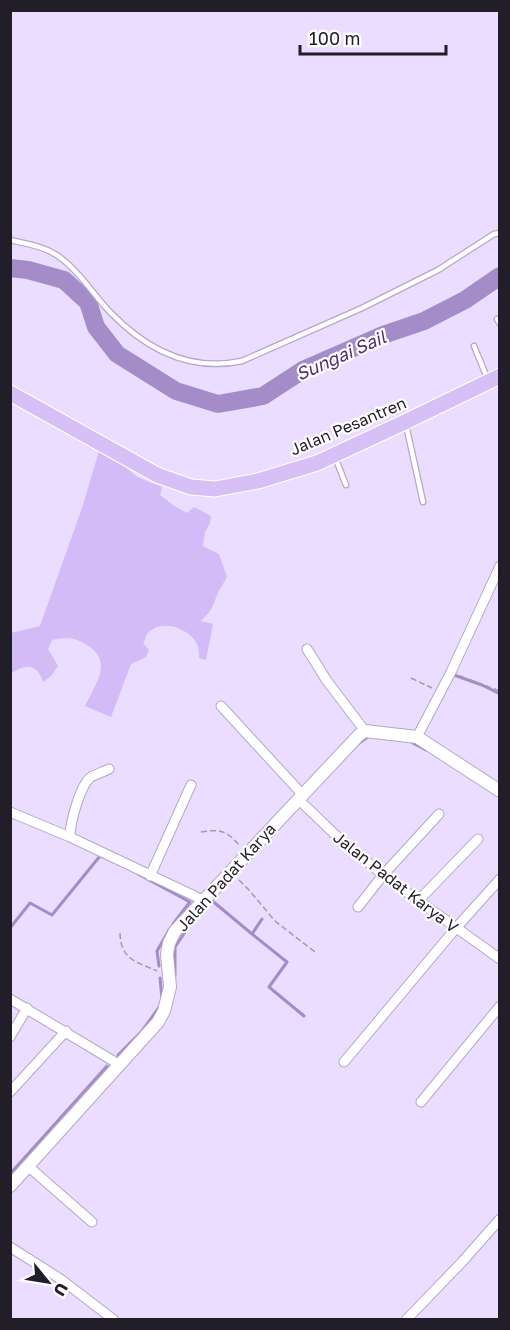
<svg xmlns="http://www.w3.org/2000/svg" width="510" height="1330" font-family="'Golos Text',sans-serif">
<style>
.grass{fill:#d2bbf7}
.lines{fill:none;stroke-linecap:round;stroke-linejoin:round}
.stream{stroke:#a38cc7;stroke-width:3}
.river{stroke:#a38cc7;stroke-width:18}
.service-casing{stroke:#b4a8c8;stroke-width:7}
.minor-casing{stroke:#b4a8c8;stroke-width:11}
.tertiary-casing{stroke:#b4a8c8;stroke-width:14}
.primary-casing{stroke:#fff;stroke-width:17}
.path{stroke:#a399b3;stroke-width:1.5;stroke-dasharray:6 3;stroke-linecap:butt}
.service{stroke:#fff;stroke-width:4.5}
.minor{stroke:#fff;stroke-width:9}
.tertiary{stroke:#fff;stroke-width:12}
.primary{stroke:#d6c0f5;stroke-width:15}
.labels{text-anchor:middle;stroke-width:4.5;stroke-linejoin:round;paint-order:stroke}
.street-label{font-size:16px;fill:#211d29;stroke:#fff}
.water-label{font-size:18px;font-style:italic;fill:#4f2e76;stroke:#fff}
</style>
<rect width="100%" height="100%" fill="#eaddff"/>
<path class="grass" d="M99,451L118,461L137,477L162,487L160,495L173,505L187,513L194,507L211,516L210,523L205,532L203,546L219,554L227,577C224,583 219,589 217,595C212,608 212,610 201,621L213,624L206,660L199,658C199,653 199,648 197,644C189,627 159,618 147,634C146,635 144,643 143,643L149,650L146,657L131,664L111,717L85,706C90,696 101,678 101,666C101,650 81,639 67,638C62,638 57,639 52,640L48,649L58,666L51,676L43,682C41,674 35,665 25,667C22,667 14,672 11,673V633L40,626L82,508Z"/>
<g class="lines">
<path class="stream" d="M454,675L482,685L500,694
M409,741L426,750
M358,744L369,736
M138,874L190,902L173,924
M210,899L252,934L262,919
M10,928L30,903L52,915L100,856L103,857
M252,934L287,962L269,987L304,1016
M159,966L157,951L169,930
M175,976V947L192,922
M160,978L162,998
M118,1055L142,1031L160,1006
M10,1174L107,1066"/>
<path class="river" d="M10,268L28,270L64,280L88,302L96,327L117,354L176,391L218,404L263,396L303,370L383,335L424,321L465,300L500,276"/>
<defs>
<path id="service" d="M10,240C28,244 48,247 62,259C82,274 94,296 111,313C147,350 190,372 242,361L362,308L438,270L494,234L500,233
M497,319L500,324
M474,346L488,380
M406,425L423,502
M335,457L346,485"/>
<path id="minor" d="M307,649L327,681L365,731
M221,706L302,794
M417,737L451,672L500,566
M298,799L345,844L391,881L500,959
M10,812L70,837L203,900
M70,837C70,823 80,785 91,777C96,774 103,772 109,769
M150,876L191,785
M418,901L478,839
M358,907L383,875L439,814
M10,999L120,1065
M10,1037L27,1008
M344,1062L456,928L500,879
M10,1092L66,1031
M421,1102L500,1006
M29,1167L92,1222
M10,1247L62,1280L114,1320
M406,1320L462,1262L500,1219"/>
<path id="tertiary" d="M10,1186L158,1022L164,1011L170,987L167,954L169,943L175,931L359,735L365,731L417,737L500,791"/>
<path id="primary" d="M10,393L157,475L191,487L215,489L258,481L317,463L405,422L500,376"/>
</defs>
<use href="#service" class="service-casing"/>
<use href="#minor" class="minor-casing"/>
<use href="#tertiary" class="tertiary-casing"/>
<use href="#primary" class="primary-casing"/>
<path class="path" d="M460,676L500,691
M411,678L432,688
M201,832C220,829 226,830 239,845
M239,880L249,890L275,921L315,952
M120,933C121,960 135,961 157,971"/>
<use href="#service" class="service"/>
<use href="#minor" class="minor"/>
<use href="#tertiary" class="tertiary"/>
<use href="#primary" class="primary"/>
</g>
<g class="labels">
<g class="street-label">
<text transform="translate(348 426) rotate(-23)" y="6">Jalan Pesantren</text>
<text transform="translate(226 877) rotate(-48)" y="6">Jalan Padat Karya</text>
<text transform="translate(396 882) rotate(38)" y="6">Jalan Padat Karya V</text>
</g>
<g class="water-label">
<text transform="translate(341 356) rotate(-24)" y="6">Sungai Sail</text>
</g>
</g>
<rect width="510" height="1330" fill="none" stroke="#211d29" stroke-width="24"/>
<g transform="translate(48 1282) rotate(120)" stroke="#ffffff" stroke-width="4.5" paint-order="stroke">
<path d="M0-4.5L10 22L0 15L-10 22Z" fill="#211d29"/>
<text y="-9" font-size="16" font-weight="bold" text-anchor="middle" fill="#211d29">U</text>
</g>
<path d="M300 45v9h146v-9" fill="none" stroke="#211d29" stroke-width="3"/>
<text x="309" y="45" font-size="18" fill="#211d29" stroke="#ffffff" stroke-width="4.5" paint-order="stroke">100 m</text>
</svg>
